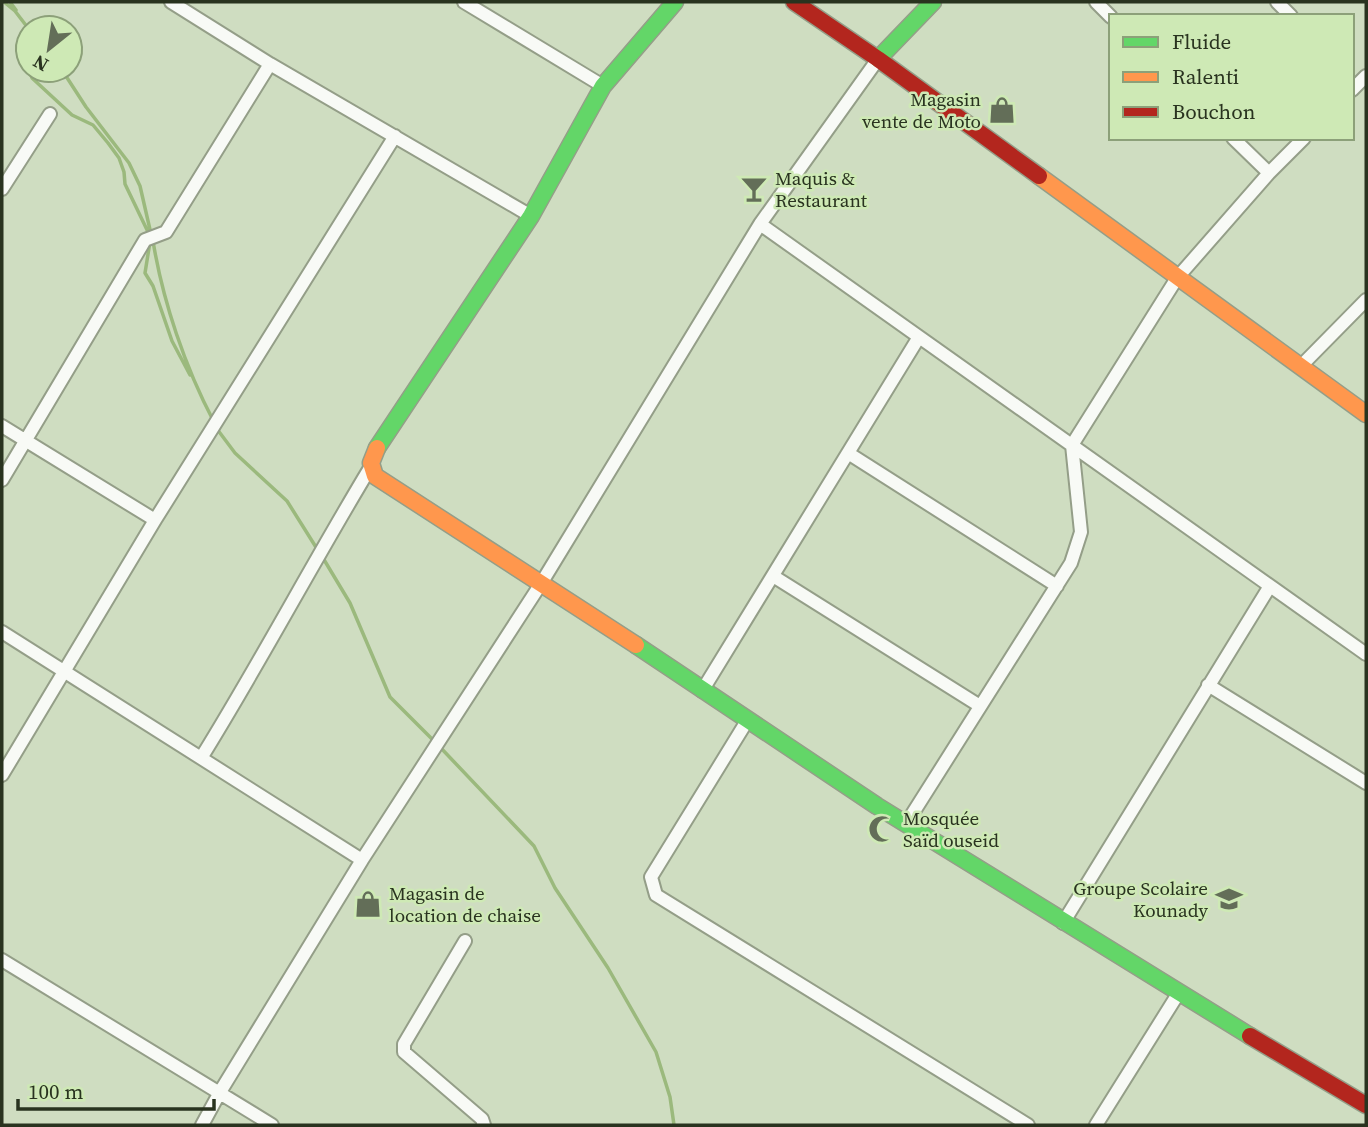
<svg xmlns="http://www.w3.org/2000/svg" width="1368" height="1127" font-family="'Source Serif 4',serif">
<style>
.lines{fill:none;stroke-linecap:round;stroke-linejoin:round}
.stream{stroke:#9bb97d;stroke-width:3.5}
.street-casing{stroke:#949e88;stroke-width:16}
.fast-casing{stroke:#949e88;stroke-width:19}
.slow-casing{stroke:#949e88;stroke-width:19}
.jam-casing{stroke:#949e88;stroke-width:19}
.street{stroke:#f8faf6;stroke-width:12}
.fast{stroke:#63d668;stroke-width:16}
.slow{stroke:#ff974d;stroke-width:16}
.jam{stroke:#b3261e;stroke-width:16}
.labels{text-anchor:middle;stroke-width:5;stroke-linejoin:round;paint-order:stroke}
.poi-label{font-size:19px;fill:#29331f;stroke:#cee9b5;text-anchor:start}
</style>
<rect width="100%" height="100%" fill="#cfddc1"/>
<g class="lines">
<path class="stream" d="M4,2L15,11L28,28
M10,2L16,10
M28,45L25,50L28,66
M29,70L32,78L72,115L93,125L108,143L119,158L124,172L125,184L149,234
M62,70L86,107L129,163L140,186L151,234
M153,241C163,302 185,367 214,422
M150,242L145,273L153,286L172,341L190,375
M217,429L235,453L287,501L319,552
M323,558L350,603L390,697L434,741
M439,746L534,846L555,888L608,968L656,1052L670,1097L674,1125"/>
<defs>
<path id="street" d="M171,2L270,64L531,216
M464,2L603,86
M1096,2L1111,17
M1277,2L1291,16
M1352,90L1366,76
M1233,138L1269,173
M2,189L50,114
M760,224L1366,654
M1300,367L1366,300
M2,426L155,520
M848,453L1057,586
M2,480L145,240L166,232L270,64
M773,576L980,706
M2,632L362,860
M1208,685L1366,783
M702,691L919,337
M747,721L651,877L656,895L1028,1125
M201,758C260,663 312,564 370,468
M2,775L155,520L395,136
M906,824L1071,563L1081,532L1072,445L1177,278L1269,173L1304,138
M1063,923L1270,586
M465,941L404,1044V1052L482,1119L484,1125
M2,960L272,1125
M202,1125L220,1092L362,860L542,582L760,224L878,59
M1096,1125L1178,994"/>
<path id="fast" d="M878,59L933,2
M377,448L531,216L603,86L675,2
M636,645L877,806L1250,1036"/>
<path id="slow" d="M1039,176L1366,414
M377,448L371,463L375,476L636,645"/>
<path id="jam" d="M794,2L878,59L1039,176
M1250,1036L1366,1105"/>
</defs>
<use href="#street" class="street-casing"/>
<use href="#fast" class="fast-casing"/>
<use href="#slow" class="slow-casing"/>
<use href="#jam" class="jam-casing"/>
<use href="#street" class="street"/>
<use href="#fast" class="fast"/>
<use href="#slow" class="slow"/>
<use href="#jam" class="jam"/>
</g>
<defs>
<symbol id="shop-bare" viewBox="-9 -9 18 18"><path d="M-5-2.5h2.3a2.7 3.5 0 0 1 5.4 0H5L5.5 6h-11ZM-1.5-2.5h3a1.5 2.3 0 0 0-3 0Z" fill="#636e58" stroke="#cee9b5" stroke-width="2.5" paint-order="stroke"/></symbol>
<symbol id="bar-bare" viewBox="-9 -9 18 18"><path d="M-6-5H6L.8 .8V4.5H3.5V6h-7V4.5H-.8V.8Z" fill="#636e58" stroke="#cee9b5" stroke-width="2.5" paint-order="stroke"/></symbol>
<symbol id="mosque-bare" viewBox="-9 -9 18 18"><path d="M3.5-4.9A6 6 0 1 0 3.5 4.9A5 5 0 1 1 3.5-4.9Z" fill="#636e58" stroke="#cee9b5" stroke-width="2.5" paint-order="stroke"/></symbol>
<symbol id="school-bare" viewBox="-9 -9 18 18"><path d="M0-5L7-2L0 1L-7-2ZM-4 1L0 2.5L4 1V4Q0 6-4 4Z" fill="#636e58" stroke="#cee9b5" stroke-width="2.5" paint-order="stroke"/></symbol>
</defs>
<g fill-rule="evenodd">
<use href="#shop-bare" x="983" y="91" width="38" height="38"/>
<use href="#bar-bare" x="735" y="170" width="38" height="38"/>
<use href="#mosque-bare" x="863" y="810" width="38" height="38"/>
<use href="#school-bare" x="1210" y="880" width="38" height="38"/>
<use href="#shop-bare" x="349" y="885" width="38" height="38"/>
</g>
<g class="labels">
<g class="poi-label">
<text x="981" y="106" text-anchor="end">Magasin<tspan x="981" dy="22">vente de Moto</tspan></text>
<text x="775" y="185">Maquis &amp;<tspan x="775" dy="22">Restaurant</tspan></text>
<text x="903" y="825">Mosquée<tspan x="903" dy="22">Saïd ouseid</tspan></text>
<text x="1208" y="895" text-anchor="end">Groupe Scolaire<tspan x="1208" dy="22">Kounady</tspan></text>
<text x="389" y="900">Magasin de<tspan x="389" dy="22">location de chaise</tspan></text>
</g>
</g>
<rect width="1368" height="1127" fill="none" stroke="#29331f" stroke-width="7"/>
<rect x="1109" y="14" width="245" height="126" fill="#cee9b5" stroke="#8ca079" stroke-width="2"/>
<rect x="1123" y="37" width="35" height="10" fill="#63d668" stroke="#8ca079" stroke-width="2"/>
<text x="1172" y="49" font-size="21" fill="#29331f">Fluide</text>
<rect x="1123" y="72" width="35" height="10" fill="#ff974d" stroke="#8ca079" stroke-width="2"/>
<text x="1172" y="84" font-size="21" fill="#29331f">Ralenti</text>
<rect x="1123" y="107" width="35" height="10" fill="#b3261e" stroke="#8ca079" stroke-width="2"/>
<text x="1172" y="119" font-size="21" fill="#29331f">Bouchon</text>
<g transform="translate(49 49) rotate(210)"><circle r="33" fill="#cee9b5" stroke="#8ca079" stroke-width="2"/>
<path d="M0-5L12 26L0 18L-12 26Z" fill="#636e58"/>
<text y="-10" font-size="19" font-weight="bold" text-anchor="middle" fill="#29331f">N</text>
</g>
<path d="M18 1099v10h196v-10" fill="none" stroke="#29331f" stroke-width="3.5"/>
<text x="28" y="1099" font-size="21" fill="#29331f" stroke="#cee9b5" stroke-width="5" paint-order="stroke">100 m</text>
</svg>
